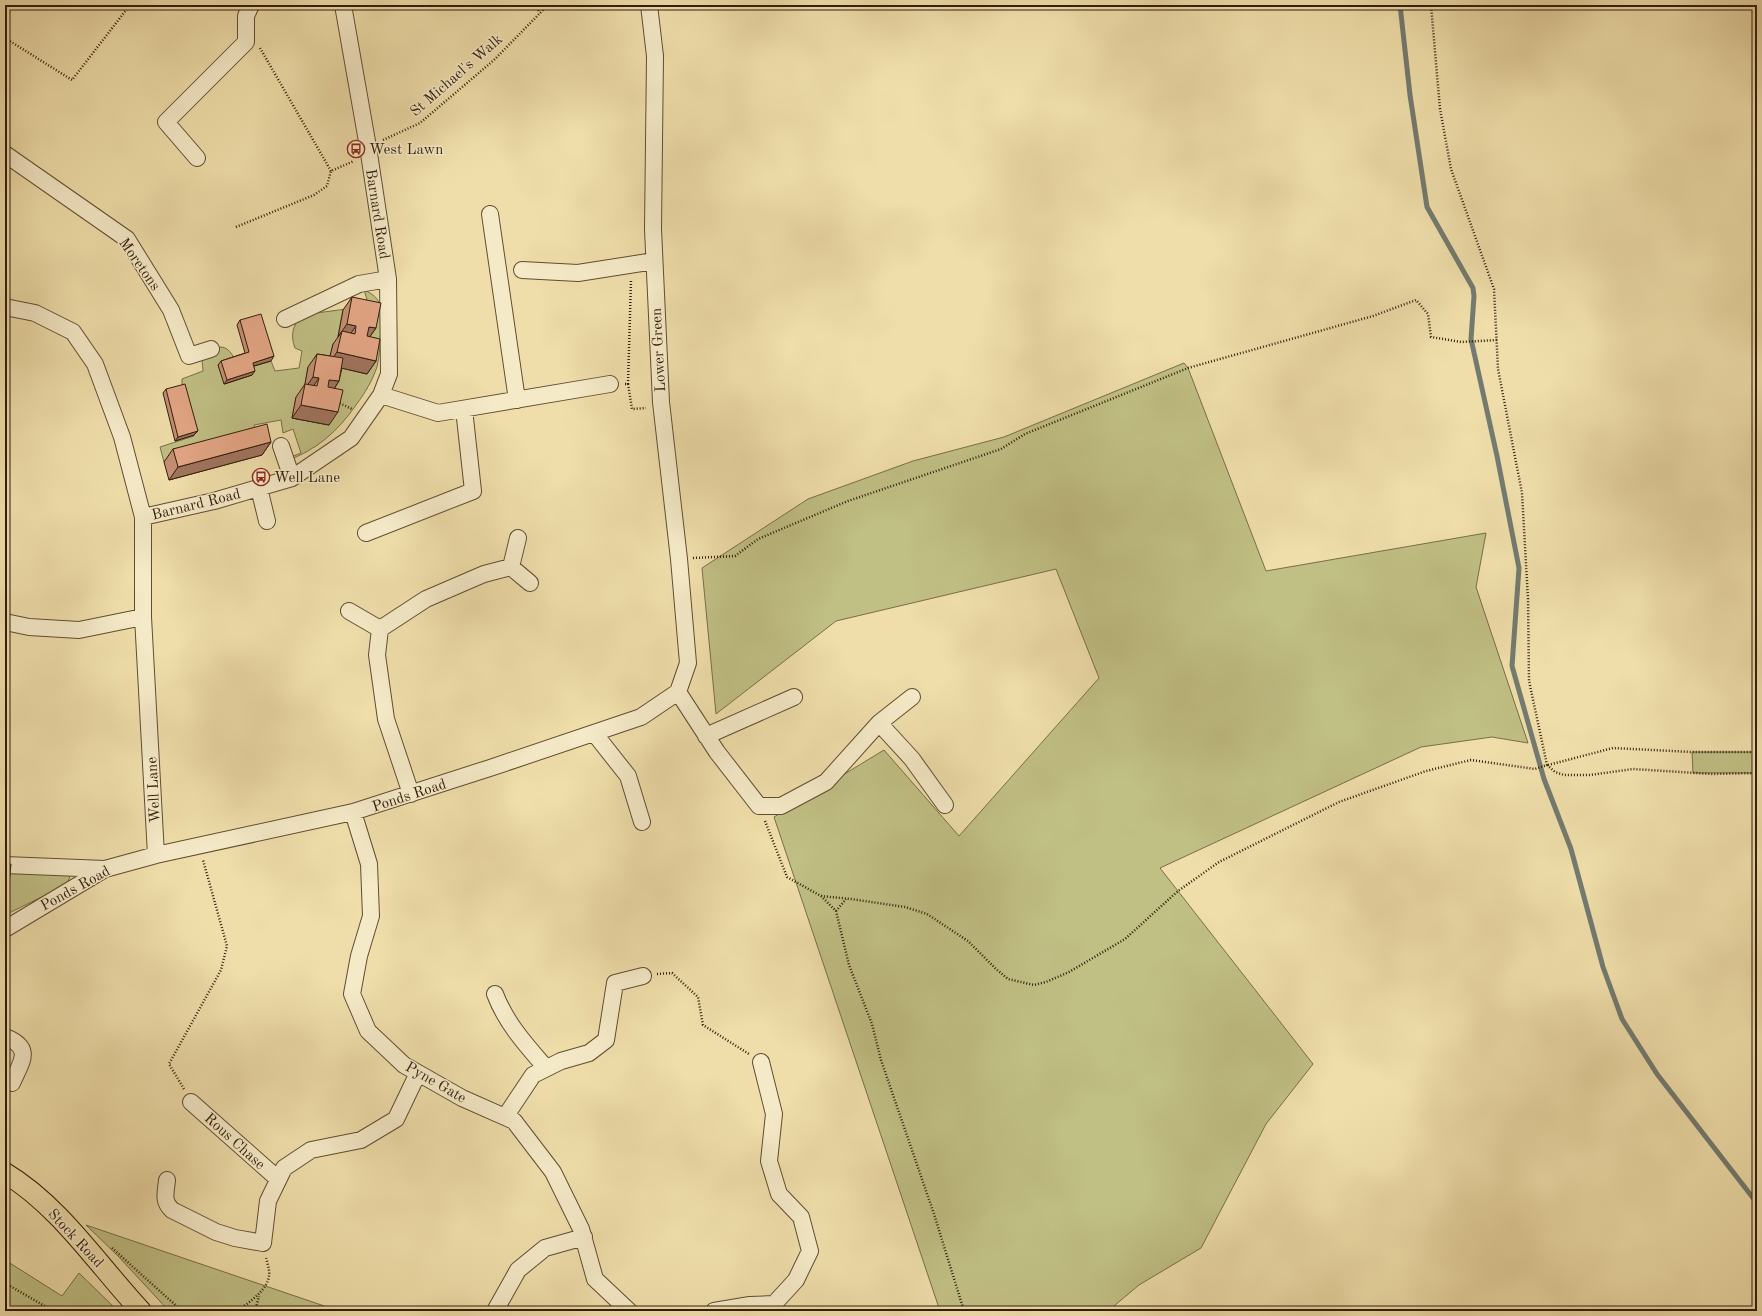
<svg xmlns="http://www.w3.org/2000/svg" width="1762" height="1316" font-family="'Old Standard TT',serif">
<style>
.green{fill:#c0bf84;stroke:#786e47;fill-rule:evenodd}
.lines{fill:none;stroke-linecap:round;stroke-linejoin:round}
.stream{stroke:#737b70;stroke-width:5}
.minor-casing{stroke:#604d32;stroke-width:18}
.major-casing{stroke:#311d0a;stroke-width:22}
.path{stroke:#311d0a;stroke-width:2.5;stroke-dasharray:1 2;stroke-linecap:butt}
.minor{stroke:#f5eac8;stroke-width:16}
.major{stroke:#efdeaa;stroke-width:20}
.wall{fill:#c48f73;stroke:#311d0a}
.shaded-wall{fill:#a0745e;stroke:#311d0a}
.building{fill:#e4a686;stroke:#311d0a}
.labels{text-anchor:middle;stroke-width:3;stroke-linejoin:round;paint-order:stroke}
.street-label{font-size:15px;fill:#311d0a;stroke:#f5eac8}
.poi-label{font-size:15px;fill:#311d0a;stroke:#f5eac8;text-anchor:start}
</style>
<rect width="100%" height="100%" fill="#efdeaa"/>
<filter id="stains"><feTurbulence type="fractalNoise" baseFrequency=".005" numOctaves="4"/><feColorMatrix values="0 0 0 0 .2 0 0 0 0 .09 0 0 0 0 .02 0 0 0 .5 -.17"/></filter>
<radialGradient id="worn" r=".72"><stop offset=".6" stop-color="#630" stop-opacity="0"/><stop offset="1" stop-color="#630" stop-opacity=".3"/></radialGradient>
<path class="green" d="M364,290C383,298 382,309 381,327C380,340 380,355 377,367C372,381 365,393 356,405C338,431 317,450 286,461V459L301,453L293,429L283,433L281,420L254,425L257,437L164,462L160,447L194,436L182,389V379L203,371C203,366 201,360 203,355C205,349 219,345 225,348C230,350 233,356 235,360L218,365L225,384L252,375L250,367L271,361L275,371L299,368L302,351L295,348C290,335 293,326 301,315L369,306ZM343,310L372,317L367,341L360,340L358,349L371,352L366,373L328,365L333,344L345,347L347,339L338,336ZM308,367L334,371L330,394L320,393L319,401L333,403L329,425L292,418L296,397L308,399L310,391L304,390Z
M1184,363L1188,368L1266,571L1486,533L1476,587L1528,743L1492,737L1421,747L1160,868L1313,1064L1266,1124L1201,1248L1139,1285L1108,1311H940L774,817L884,750L959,836L1099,678L1056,569L836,621L716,714L702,568L808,499L913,461L1004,437Z
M1692,752H1757V773H1693Z
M8,868L67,872L70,877L66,885L5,915Z
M86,1225L339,1311H169L118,1256Z
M5,1260L62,1296L79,1273L118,1311H5Z"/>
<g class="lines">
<path class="stream" d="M1400,5L1410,95L1427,207L1473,288L1474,296L1471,339L1497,456L1519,568L1512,666L1544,779L1571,849L1603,967L1622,1019L1657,1074L1757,1203"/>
<defs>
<path id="minor" d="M649,5L655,56L653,229L661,402L679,559L688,663L678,692
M5,154L127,239L171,310L189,356L211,349
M197,158L166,122L246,42V16L251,5
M490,214L517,400
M522,270L578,273L654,261
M5,307L35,313L73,332L95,364L122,437L143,517V617L156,855
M285,319L359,284L388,279
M381,395L438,413L610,384
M281,446L292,478
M259,488L267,521
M143,517L214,501L292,478L351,438L381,395L389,374L388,279L368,147L343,5
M366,533L473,491L464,409
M518,538L511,567L530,583
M349,611L380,629L377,655L386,719L411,794
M5,622L29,627L79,630L143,617
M380,629L426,599L484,574L511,567
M879,723L912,697
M594,733L628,776L642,822
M706,736L794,697
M353,812L369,864L371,916L359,956L352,994L368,1031L404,1065L462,1098L514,1121L553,1172L581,1229L595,1279L629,1311
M5,865L105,869
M5,929L105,869L156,855L353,812L490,768L641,717L678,692L717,752L759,806H781L826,782L879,723L912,759L945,805
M495,994C506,1023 526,1045 546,1068
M5,1037C34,1048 21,1062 12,1083
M761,1062L774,1114L769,1161L779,1194L801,1217L810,1251L796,1280L774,1304
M191,1102L278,1179
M505,1117L533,1075L561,1061L589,1053L606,1040L615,983L643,976
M167,1180C166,1192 162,1201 172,1210L216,1232L235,1238L263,1243L268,1201L284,1168L311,1150L361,1140L396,1119L418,1073
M495,1311L518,1270L545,1248L584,1237
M714,1311L750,1305L774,1304L778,1311"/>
<path id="major" d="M5,1173C60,1206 98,1265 141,1311"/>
</defs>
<use href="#minor" class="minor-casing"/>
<use href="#major" class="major-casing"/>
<path class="path" d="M535,5L540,13
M5,38L72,80L130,5
M260,48L331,171
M383,140L420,123L494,60L548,5
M236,227L314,195L327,186L331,171L354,161
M625,384H628L631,280
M628,384L632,409L646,408
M337,402L352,409
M693,558L735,556L758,539L848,501L1001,449L1025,434L1188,368L1373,316L1416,300L1428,314L1431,337L1461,342L1497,340
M1547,765L1555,772L1564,775H1590L1633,769L1712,774L1757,773
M1548,765L1613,748L1692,752H1757
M765,821L787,877L821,896L851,899L905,907L927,914L968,941L996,969L1008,979L1034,985L1046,982L1069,972L1125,939L1178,891L1219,862L1339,802L1426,771L1471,760L1535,769L1547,765L1529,681L1528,599L1522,493L1498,369L1494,289L1451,169L1440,109L1431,5
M821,896L836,911L849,965L872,1024L881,1060L934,1214L964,1311
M836,911L846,899
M657,974L672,973L698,997L703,1025L749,1054
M184,1089L169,1064L221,970L227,946L203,860
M112,1248L182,1311
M5,1283L53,1311
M237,1311C248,1303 267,1291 269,1276C270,1270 267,1263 266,1257
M255,1311L259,1296"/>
<use href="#minor" class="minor"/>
<use href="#major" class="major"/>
</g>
<path class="wall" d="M352,297L376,328L370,336L376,361L367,374L342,368L339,381L334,389L329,425L292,418L296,397L305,384L308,367L317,354L330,356L333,344L338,337L343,310Z
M240,320L271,361L254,366L252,375L224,384L218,365L221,361L245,353L237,325Z
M166,389L198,431L194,435L175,441L163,393Z
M271,442L262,455L169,480L164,462L173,449Z"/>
<path class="shaded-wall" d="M347,324L356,326L347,339L342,331L338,337Z
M369,327L376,328L367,341L360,340Z
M337,352L376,361L367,374L328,365Z
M274,356L271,361L250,367L253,363Z
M255,371L252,375L224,384L227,380Z
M313,377L319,378L310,391L304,390Z
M329,380L339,381L330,395L320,393Z
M301,405L338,412L329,425L292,418Z
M198,431L194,435L175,441L178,437Z
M271,442L262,455L169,480L178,467Z
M5,894H8L5,899Z"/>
<path class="building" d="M352,297L381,303L376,328L369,327L367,336L380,339L376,361L337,352L342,331L355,334L356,326L347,324Z
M261,314L274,356L253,363L255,371L227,380L221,361L249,352L240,320Z
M317,354L343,358L339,381L329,380L328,387L343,390L338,412L301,405L305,384L317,386L319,378L313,377Z
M185,384L198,431L178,437L166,389Z
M267,424L271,442L178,467L173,449Z
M11,864L8,894H5V865Z"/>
<defs>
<symbol id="bus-ring" viewBox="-11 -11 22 22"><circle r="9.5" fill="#f5eac8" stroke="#8f2418" stroke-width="1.5"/><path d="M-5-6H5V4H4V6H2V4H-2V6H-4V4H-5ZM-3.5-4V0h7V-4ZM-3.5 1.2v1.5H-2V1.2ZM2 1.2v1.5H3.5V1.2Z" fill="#8f2418"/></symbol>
</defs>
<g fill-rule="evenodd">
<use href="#bus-ring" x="346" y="139" width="20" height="20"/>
<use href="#bus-ring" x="251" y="467" width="20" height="20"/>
</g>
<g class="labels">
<g class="street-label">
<text transform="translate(456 75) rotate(-41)" y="5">St Michael's Walk</text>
<text transform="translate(378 214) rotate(81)" y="5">Barnard Road</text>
<text transform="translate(140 264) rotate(55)" y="5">Moretons</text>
<text transform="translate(658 350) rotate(-93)" y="5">Lower Green</text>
<text transform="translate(196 504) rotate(-14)" y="5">Barnard Road</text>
<text transform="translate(153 790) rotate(-93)" y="5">Well Lane</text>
<text transform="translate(409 795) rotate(-18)" y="5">Ponds Road</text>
<text transform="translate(75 888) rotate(-29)" y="5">Ponds Road</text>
<text transform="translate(436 1082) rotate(30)" y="5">Pyne Gate</text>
<text transform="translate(235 1141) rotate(42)" y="5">Rous Chase</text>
<text transform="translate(76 1238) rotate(47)" y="5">Stock Road</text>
</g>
<g class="poi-label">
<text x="369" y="154">West Lawn</text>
<text x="274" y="482">Well Lane</text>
</g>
</g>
<rect width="1762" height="1316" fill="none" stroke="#efdeaa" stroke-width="20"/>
<rect x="6" y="6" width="1750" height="1304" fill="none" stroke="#311d0a" stroke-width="2"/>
<rect x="10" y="10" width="1742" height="1296" fill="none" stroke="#311d0a"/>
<rect width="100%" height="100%" filter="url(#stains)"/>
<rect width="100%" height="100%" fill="url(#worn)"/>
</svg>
